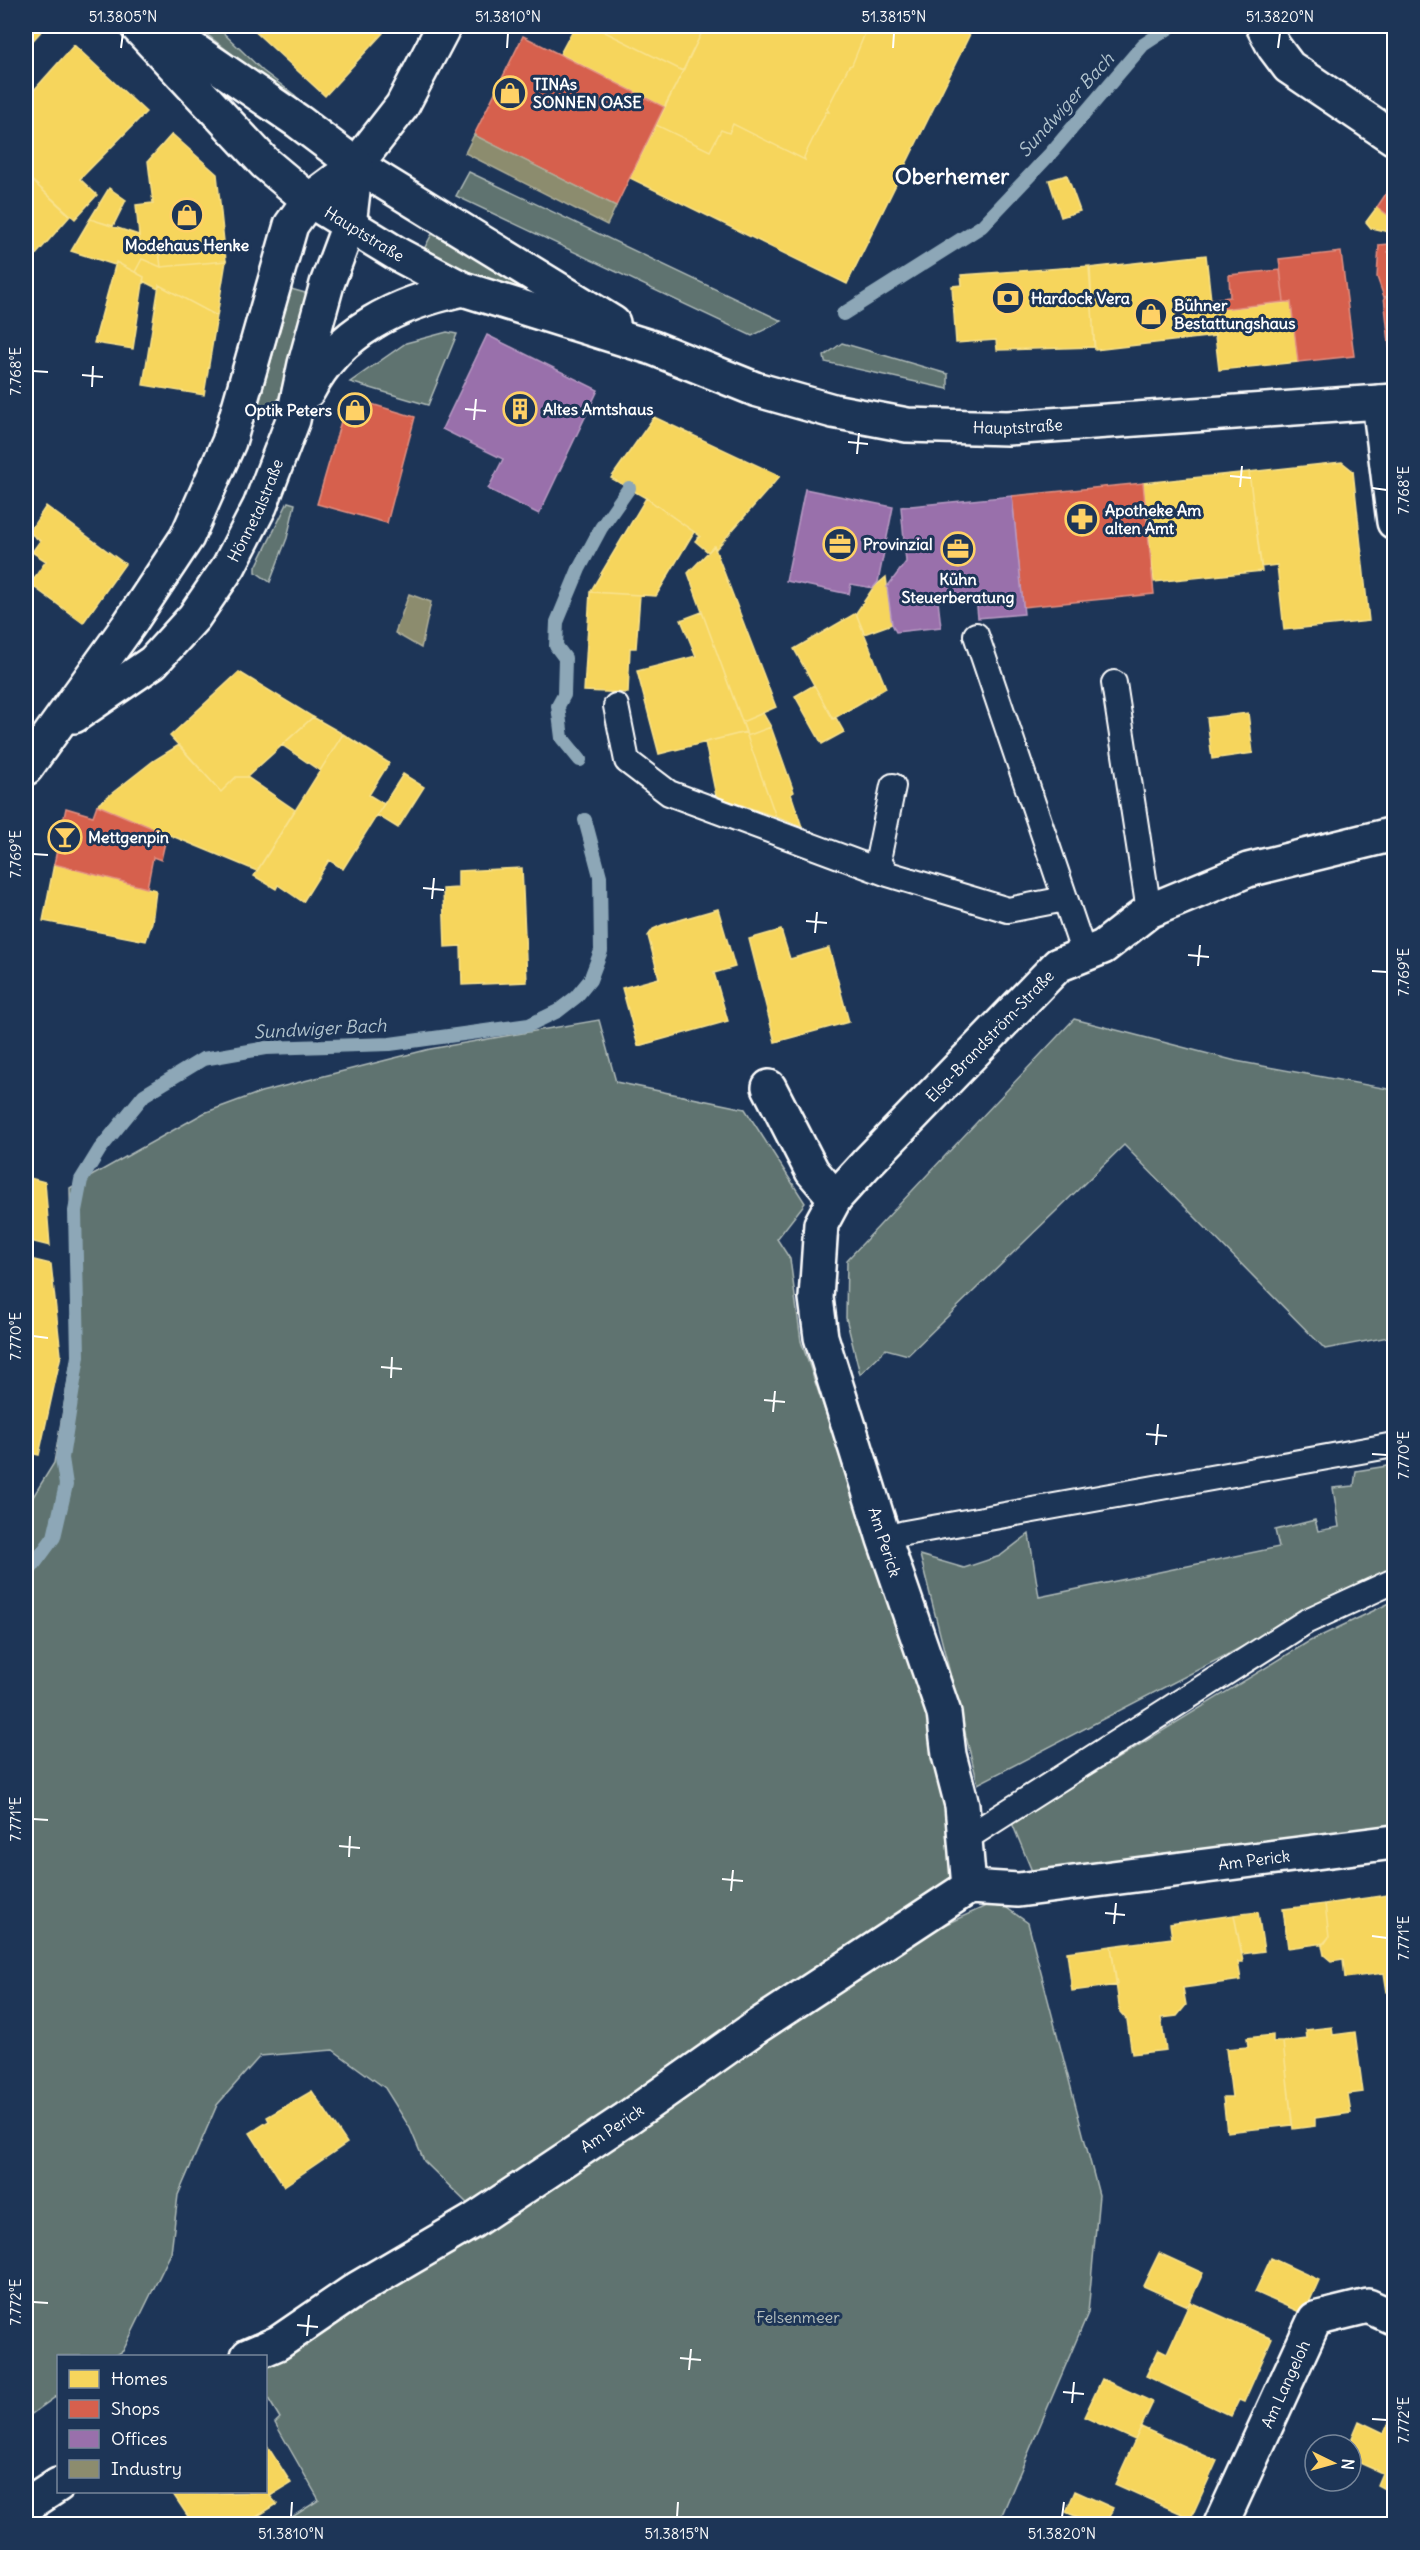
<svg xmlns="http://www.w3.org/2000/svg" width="1420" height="2550" font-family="Delius,sans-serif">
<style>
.green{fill:#5e736f;stroke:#aeb9b7;stroke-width:1.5}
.homes{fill:#f6d55c;stroke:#f9e28d;stroke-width:1.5}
.shops{fill:#d6604d;stroke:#e29082;stroke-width:1.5}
.offices{fill:#9970ab;stroke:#b89bc4;stroke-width:1.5}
.industry{fill:#8c8c6e;stroke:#aeae9a;stroke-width:1.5}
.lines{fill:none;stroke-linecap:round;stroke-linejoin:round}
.stream{stroke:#8da7b7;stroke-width:14}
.lane-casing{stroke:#fff;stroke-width:28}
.street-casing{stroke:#fff;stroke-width:38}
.secondary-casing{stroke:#fff;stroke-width:38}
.lane{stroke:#1d3557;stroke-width:24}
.street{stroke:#1d3557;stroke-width:33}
.secondary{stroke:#1d3557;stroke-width:33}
.ticks{fill:none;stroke:#fff;stroke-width:2}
.labels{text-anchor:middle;stroke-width:6;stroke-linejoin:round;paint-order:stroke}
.poi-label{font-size:16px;font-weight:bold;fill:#fff;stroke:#1d3557;text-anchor:start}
.street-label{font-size:16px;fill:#fff;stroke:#1d3557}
.park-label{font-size:16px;fill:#b7c0be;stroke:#1d3557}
.water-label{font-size:18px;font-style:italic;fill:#b3c5cf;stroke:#1d3557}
.district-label{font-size:22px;font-weight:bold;fill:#fff;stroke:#1d3557}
.neatline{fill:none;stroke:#fff;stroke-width:2}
.ticks-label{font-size:15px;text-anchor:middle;fill:#fff}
</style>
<rect width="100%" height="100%" fill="#1d3557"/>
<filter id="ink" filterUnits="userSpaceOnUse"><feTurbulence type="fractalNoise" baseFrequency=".0167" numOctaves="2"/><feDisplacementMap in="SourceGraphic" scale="12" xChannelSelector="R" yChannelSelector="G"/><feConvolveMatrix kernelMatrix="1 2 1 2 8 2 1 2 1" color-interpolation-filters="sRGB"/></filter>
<g filter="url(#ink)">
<path class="green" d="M196,26H216L263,71L296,96L259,75Z
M469,172L782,321L752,336L456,196Z
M432,234L521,278L525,284L522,289C493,290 449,263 424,249Z
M291,289L309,294L275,410L259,404Z
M447,332L457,334L428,405L350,382L406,343Z
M842,343L948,374V389L825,362L824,356Z
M288,502L295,504L287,538L270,582L256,572V567Z
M1074,1019L1236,1061L1394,1090V1336L1325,1349L1124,1145L908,1355L886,1349L860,1374L846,1318L847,1260Z
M599,1020L616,1082L745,1109L805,1203L777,1239L790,1259L801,1341L963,1813L958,1881L474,2210L424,2161L410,2128L385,2088L333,2050L260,2056L217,2105L178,2195L171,2253L123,2351L115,2356H58V2395L26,2418V1508L54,1463L73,1352L70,1188L204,1113L261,1092L430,1049Z
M1394,1465V1568L978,1784L920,1555L964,1568L1000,1556L1029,1534L1039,1597L1279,1547L1275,1530L1315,1520L1318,1531L1339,1527L1333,1488L1354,1486L1356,1471Z
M1394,1601V1830L1036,1881L1012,1823L1308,1642Z
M997,1901L1028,1923L1099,2195L1088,2313L998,2524H281L319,2500L275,2423L280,2418L266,2395V2364L924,1934Z"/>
<path class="homes" d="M26,26H46L26,48Z
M249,26H376L383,33L325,96Z
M575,26H593L683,71L664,107L560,54Z
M593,26H705L683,71Z
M705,26H868L852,65L849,66L827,109L829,112H826L804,157L805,160L733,124L729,133L721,130L710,151L656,125Z
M705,26H974L847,284L630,178Z
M74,45L146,112L80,179L97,195L75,219L26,175V99Z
M172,134L217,174L226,261L161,267L158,244L140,246L136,205L153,203L148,161Z
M26,175L70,216L26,266Z
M1067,175L1080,211L1061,217L1049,180Z
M109,188L126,200L113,226L90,219Z
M1377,207L1394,219V233L1371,228L1366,222Z
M90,219L139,235L140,246L158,244L161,267L142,259L135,272L116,262L115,265L71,251Z
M1206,255L1215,336L1095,350L1089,268Z
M142,259L161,267L226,261L217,316L159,285L158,289L143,281L144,277L135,272Z
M116,262L144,277L133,349L94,343Z
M1090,266L1094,347L997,350L996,340L956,343L952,286L962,285L961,275Z
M159,285L217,316L204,395L143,385Z
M1291,302L1298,362L1219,370L1212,310Z
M654,417L780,476L716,549L714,546L708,552L695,541L700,536L646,498L611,478Z
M1342,462L1353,471L1369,621L1284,630L1277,565L1261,567L1249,472Z
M1249,472L1262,571L1154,582L1143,483Z
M646,498L694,532L656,596L590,592Z
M46,506L125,564L83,623L30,584L46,561L32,552L40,541L29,532Z
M714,546L776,707L742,722L688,573Z
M886,577L892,624L864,634L856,613L873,588Z
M590,592L640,595L636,648H630L628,693L584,691Z
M702,612L746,732L659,754L637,671L696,656L681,620Z
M856,613L886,688L833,719L794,649Z
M239,672L313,717L247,777H236L221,792L170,736Z
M814,685L833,719L836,718L844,732L822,744L795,696Z
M763,713L771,727L747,736L742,722Z
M1248,713L1253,753L1212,759L1207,718Z
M313,717L343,734L320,771L282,745Z
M771,727L794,792L791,794L802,827L776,817L747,736Z
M746,732L747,736L776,817L716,796L705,742Z
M343,734L389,763L369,795L384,804L343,869L329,860L303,902L278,885L276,889L254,876Z
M179,745L221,792L236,777H247L295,810L257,871L97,805L153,761Z
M403,774L424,787L398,828L377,815Z
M54,864L156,890L152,922L146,941L43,921Z
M522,868L527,982L462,985L461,946L445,947L443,889L458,888V871Z
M718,909L735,967L714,973L728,1021L638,1046L622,988L659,978L648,936L653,929L662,925Z
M781,930L790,959L829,948L849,1022L775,1042L749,939Z
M26,1177L45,1182L50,1246L26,1240Z
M26,1258L51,1264L61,1355L39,1455L26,1452Z
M1394,1894V1991L1387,1992L1384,1973L1345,1978L1343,1959L1331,1961L1324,1955L1322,1945L1329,1937L1325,1904Z
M1325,1904L1329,1937L1325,1943L1288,1948L1283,1909Z
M1258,1912L1264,1951L1242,1954L1234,1915Z
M1234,1915L1243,1962H1238L1241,1980L1183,1988L1186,2005L1177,2016L1161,2018L1166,2050L1132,2054L1127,2020L1120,2012L1111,1946L1172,1938L1170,1924Z
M1111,1946L1117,1985L1072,1991L1067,1952Z
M1332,2027L1333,2035L1355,2032L1363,2092L1348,2094L1351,2113L1315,2118V2126L1293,2129L1283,2042L1307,2039L1306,2030Z
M1273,2035V2042H1283L1292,2125L1227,2132L1223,2097H1232L1226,2049L1248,2047L1247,2038Z
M312,2091L347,2143L284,2186L250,2133L269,2121L267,2117Z
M1159,2253L1203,2273L1188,2306L1143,2286Z
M1271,2258L1319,2280L1304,2314L1255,2292Z
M1190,2302L1272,2339L1244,2402L1239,2400L1231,2416L1146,2376L1159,2349L1167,2353Z
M1102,2379L1153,2402L1135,2440L1084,2417Z
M1394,2412V2494L1377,2485L1382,2473L1351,2459V2445H1349L1359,2421L1384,2433Z
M1141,2427L1217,2461L1191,2518L1115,2484Z
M266,2444L291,2483L270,2496L277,2504L245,2524H193L173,2494L266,2492Z
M1075,2491L1113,2508L1106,2524H1093L1066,2512Z"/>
<path class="shops" d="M523,36L664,107L616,206L474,135Z
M1394,182V219L1377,207Z
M1389,244L1388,252H1394V296L1384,297L1377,277L1379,245Z
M1341,252L1354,356L1298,362L1291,302H1284L1279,259Z
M1280,270L1284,302L1212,310L1211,299L1230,297L1229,275Z
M1394,296V356L1390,352L1384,297Z
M348,397L415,417L387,523L317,504Z
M1143,483L1154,594L1023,607L1012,496Z
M97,805L167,834L161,860L153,857L147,888L54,864L66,808L93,816Z"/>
<path class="offices" d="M487,335L598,390L539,514L488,489L503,459L442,429Z
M805,489L893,507L878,582L873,588L851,584L849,594L786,581Z
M1012,496L1024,614L978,618L976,597L938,601L941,627L896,632L892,624L887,587L906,562L901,507Z"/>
<path class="industry" d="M474,135L616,206L607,225L465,153Z
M409,594L431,602L421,648L395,633Z"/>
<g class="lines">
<path class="stream" d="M843,314L982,226L1050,154L1143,45L1172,26
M580,760L562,738L558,706L564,695L565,658L556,646L557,622L579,569L601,528L629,488
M26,1575L54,1537L66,1485L62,1458L78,1356L75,1211L81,1180L100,1149L144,1095L203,1059L266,1048L390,1044L529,1025L558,1011L576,997L590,980L601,951L600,876L585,820"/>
<defs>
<path id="lane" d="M976,635L1084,954
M1114,683L1149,911
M616,706L627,761L669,793L888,874
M893,786L879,855L881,865L888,874L1008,910L1065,899
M884,1539L905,1533L1394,1445
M965,1839L1307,1621L1394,1581"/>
<g id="street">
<path d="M1263,26L1274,47L1289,67L1394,138"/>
<path d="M356,165L402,106L444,26"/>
<path d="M1379,402L1394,522"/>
<path d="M769,1087L812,1171L835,1198"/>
<path id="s1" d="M969,1887L962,1805L949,1755L944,1713L884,1539L821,1337L816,1298L821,1224L835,1198L866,1164L1058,965L1103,947L1149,911L1248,870L1394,834"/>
<path id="s2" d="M248,2356L278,2343L357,2289L473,2221L626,2119L756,2027L969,1887L1018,1890L1394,1842"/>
<path d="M26,2506L58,2485"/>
<path id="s3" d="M1221,2524L1315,2319L1368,2306L1394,2318"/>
</g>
<g id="secondary">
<path id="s4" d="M137,26L265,163L309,200L399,255L463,289L653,348L755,389L833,411L907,425L1007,428L1394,401"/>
<path d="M159,26L299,122L356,165L613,323"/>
<path d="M308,391C339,330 398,303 463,289"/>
<path id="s5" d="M74,716L153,662L194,617L229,566L260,506L293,420L305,364L327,284L349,225L356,165"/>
<path d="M26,768L128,626L187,537L229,442L291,225L309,200L356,165"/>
</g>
</defs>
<use href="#lane" class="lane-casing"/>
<use href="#street" class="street-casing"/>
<use href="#secondary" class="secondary-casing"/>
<use href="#lane" class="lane"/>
<use href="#street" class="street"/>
<use href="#secondary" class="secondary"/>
</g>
</g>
<path class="ticks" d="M121,48L123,33M507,48L508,33M893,48L894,33M1278,48L1280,33M33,371L48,372M82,375L103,377M92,387L93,366M465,409L486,411M474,420L476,399M848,442L868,444M857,454L859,433M1230,476L1251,478M1240,487L1242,466M1372,488L1387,490M33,854L48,855M423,888L444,890M432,899L434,878M806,921L827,923M815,933L817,912M1188,955L1209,957M1198,966L1200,945M1372,971L1387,972M33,1336L48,1338M381,1367L402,1369M391,1378L392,1357M764,1400L785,1402M773,1412L775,1391M1146,1434L1167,1436M1156,1445L1158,1424M1372,1454L1387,1455M33,1819L48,1820M339,1846L360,1848M349,1857L350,1836M722,1879L743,1881M731,1891L733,1870M1105,1913L1125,1915M1114,1924L1116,1903M1372,1936L1387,1938M33,2302L48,2303M297,2325L318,2327M307,2336L309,2315M680,2358L701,2360M689,2370L691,2349M1063,2392L1084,2394M1072,2403L1074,2382M1372,2419L1387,2420M291,2517L292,2502M677,2517L678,2502M1062,2517L1064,2502"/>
<defs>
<symbol id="shop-ring" viewBox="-11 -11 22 22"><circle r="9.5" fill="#1d3557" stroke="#ffd166" stroke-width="1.5"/><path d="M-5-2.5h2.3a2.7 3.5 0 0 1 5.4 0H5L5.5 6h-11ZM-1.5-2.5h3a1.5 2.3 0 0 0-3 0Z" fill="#ffd166"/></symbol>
<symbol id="bank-ring" viewBox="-11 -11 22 22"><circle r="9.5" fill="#1d3557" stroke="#ffd166" stroke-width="1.5"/><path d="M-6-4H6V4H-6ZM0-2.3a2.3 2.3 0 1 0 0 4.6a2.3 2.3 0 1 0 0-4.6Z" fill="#ffd166"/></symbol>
<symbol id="building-ring" viewBox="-11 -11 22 22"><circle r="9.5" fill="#1d3557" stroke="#ffd166" stroke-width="1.5"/><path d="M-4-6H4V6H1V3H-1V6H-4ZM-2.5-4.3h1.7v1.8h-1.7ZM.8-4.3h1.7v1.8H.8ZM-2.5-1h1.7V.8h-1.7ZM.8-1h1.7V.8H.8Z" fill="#ffd166"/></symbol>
<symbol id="pharmacy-ring" viewBox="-11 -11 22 22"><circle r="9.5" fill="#1d3557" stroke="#ffd166" stroke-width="1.5"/><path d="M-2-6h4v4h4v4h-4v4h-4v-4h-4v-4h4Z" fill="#ffd166"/></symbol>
<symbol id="office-ring" viewBox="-11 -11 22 22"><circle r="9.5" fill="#1d3557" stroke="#ffd166" stroke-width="1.5"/><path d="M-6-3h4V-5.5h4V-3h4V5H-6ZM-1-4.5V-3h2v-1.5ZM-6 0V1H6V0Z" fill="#ffd166"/></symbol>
<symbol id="bar-ring" viewBox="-11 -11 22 22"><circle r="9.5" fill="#1d3557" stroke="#ffd166" stroke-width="1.5"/><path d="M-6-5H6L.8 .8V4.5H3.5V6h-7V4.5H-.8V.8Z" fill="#ffd166"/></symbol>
</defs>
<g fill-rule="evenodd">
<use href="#shop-ring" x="491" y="74" width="38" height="38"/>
<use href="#shop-ring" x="168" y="196" width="38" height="38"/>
<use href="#bank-ring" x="989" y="279" width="38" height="38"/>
<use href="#shop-ring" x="1132" y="295" width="38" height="38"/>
<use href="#building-ring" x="501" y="390" width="38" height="38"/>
<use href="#shop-ring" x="336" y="391" width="38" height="38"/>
<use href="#pharmacy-ring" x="1063" y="500" width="38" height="38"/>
<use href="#office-ring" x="821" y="525" width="38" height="38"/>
<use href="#office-ring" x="939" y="530" width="38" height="38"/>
<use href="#bar-ring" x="46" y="818" width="38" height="38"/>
</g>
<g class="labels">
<g class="poi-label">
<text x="533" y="90">TINAs<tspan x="533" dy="18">SONNEN OASE</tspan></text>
<text x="187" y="251" text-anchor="middle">Modehaus Henke</text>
<text x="1031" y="304">Hardock Vera</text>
<text x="1174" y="311">Bühner<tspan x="1174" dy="18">Bestattungshaus</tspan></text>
<text x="543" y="415">Altes Amtshaus</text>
<text x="332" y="416" text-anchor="end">Optik Peters</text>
<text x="1105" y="516">Apotheke Am<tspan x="1105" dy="18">alten Amt</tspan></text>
<text x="863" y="550">Provinzial</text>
<text x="958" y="585" text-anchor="middle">Kühn<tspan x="958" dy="18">Steuerberatung</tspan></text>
<text x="88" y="843">Mettgenpin</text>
</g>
<g class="street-label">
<text dy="6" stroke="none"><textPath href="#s4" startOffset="310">Hauptstraße</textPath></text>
<text dy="6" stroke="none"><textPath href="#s4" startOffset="999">Hauptstraße</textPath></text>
<text dy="6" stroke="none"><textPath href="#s5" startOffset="280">Hönnetalstraße</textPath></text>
<text dy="6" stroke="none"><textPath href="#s1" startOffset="939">Elsa-Brandström-Straße</textPath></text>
<text transform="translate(885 1542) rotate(72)" y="6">Am Perick</text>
<text dy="6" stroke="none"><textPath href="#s2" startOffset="1148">Am Perick</textPath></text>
<text dy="6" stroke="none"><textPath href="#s2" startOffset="430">Am Perick</textPath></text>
<text dy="6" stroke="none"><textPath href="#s3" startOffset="154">Am Langeloh</textPath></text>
</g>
<g class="park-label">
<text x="798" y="2323">Felsenmeer</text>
</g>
<g class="water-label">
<text transform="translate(1066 105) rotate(-48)" y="6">Sundwiger Bach</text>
<text transform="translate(320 1029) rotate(-3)" y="6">Sundwiger Bach</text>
</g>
<g class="district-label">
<text x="952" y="184">Oberhemer</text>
</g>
</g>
<rect width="1420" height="2550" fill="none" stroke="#1d3557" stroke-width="66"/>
<rect x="57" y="2355" width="210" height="138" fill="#1d3557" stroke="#77869a" stroke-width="1.5"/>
<rect x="69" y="2370" width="30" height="18" fill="#f6d55c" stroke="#77869a" stroke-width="1.5"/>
<text x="111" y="2385" font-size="18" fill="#ffffff">Homes</text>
<rect x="69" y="2400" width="30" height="18" fill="#d6604d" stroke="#77869a" stroke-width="1.5"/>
<text x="111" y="2415" font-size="18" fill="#ffffff">Shops</text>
<rect x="69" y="2430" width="30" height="18" fill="#9970ab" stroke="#77869a" stroke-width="1.5"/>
<text x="111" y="2445" font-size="18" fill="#ffffff">Offices</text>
<rect x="69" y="2460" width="30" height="18" fill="#8c8c6e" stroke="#77869a" stroke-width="1.5"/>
<text x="111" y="2475" font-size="18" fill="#ffffff">Industry</text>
<g transform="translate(1333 2463) rotate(95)"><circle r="28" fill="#1d3557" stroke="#77869a" stroke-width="1.5"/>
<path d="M0-4.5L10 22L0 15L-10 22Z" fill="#ffd166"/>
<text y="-9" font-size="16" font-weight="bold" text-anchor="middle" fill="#ffffff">N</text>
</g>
<rect x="33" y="33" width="1354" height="2484" class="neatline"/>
<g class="ticks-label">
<text x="123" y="22">51.3805°N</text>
<text x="508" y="22">51.3810°N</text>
<text x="894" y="22">51.3815°N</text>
<text x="1280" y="22">51.3820°N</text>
<text transform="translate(16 371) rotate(-90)" y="5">7.768°E</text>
<text transform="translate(1404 490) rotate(-90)" y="5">7.768°E</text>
<text transform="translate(16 854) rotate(-90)" y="5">7.769°E</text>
<text transform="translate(1404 972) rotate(-90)" y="5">7.769°E</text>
<text transform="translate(16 1336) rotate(-90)" y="5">7.770°E</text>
<text transform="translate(1404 1455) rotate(-90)" y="5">7.770°E</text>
<text transform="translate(16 1819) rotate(-90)" y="5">7.771°E</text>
<text transform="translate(1404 1938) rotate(-90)" y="5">7.771°E</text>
<text transform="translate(16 2302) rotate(-90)" y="5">7.772°E</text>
<text transform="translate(1404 2420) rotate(-90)" y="5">7.772°E</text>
<text x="291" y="2539">51.3810°N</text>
<text x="677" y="2539">51.3815°N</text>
<text x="1062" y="2539">51.3820°N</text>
</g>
</svg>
